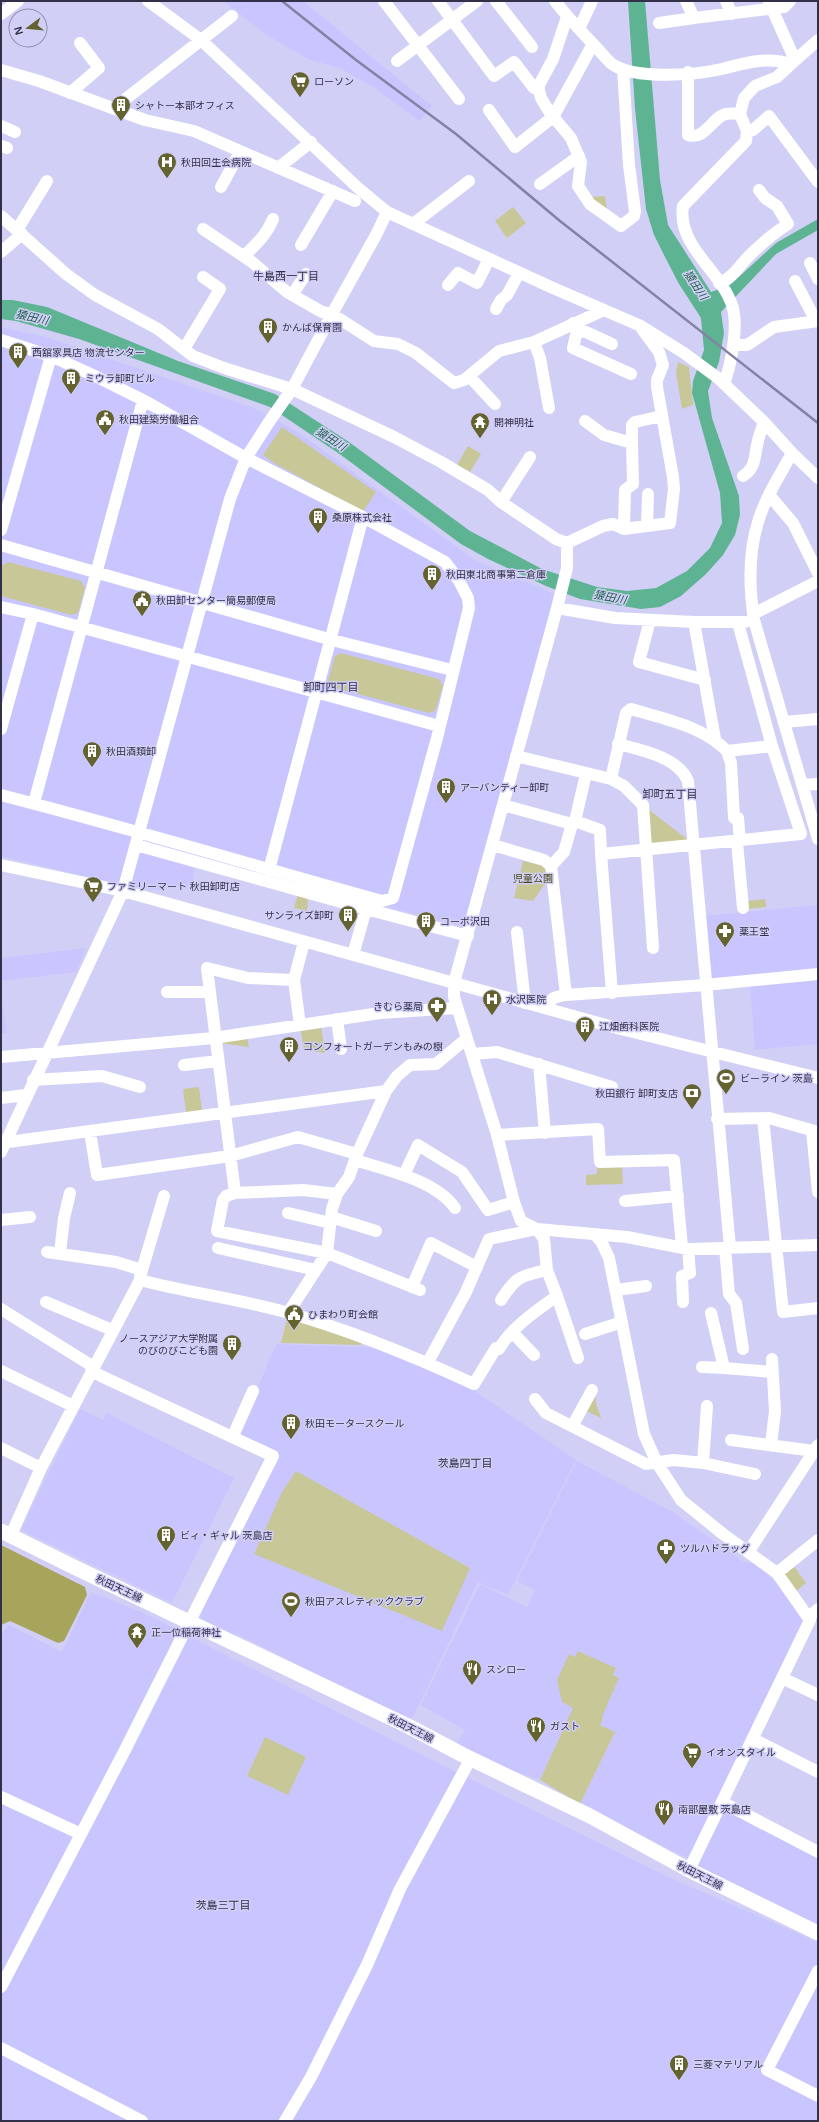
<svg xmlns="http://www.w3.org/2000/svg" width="819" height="2122" font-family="Arial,'Noto Sans JP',sans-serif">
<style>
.built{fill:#c9c6ff}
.green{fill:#c8c797}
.forest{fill:#a7a45b}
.water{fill:#5eb393}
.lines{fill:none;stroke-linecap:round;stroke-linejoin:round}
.minor{stroke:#fff;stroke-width:12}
.major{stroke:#fff;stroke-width:15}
.rail{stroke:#8482a2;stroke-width:2.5}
.labels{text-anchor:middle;stroke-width:3;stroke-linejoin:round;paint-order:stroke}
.poi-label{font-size:10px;fill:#323049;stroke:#d1cff6;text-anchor:start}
.park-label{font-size:10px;fill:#4a480f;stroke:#d1cff6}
.street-label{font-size:10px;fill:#323049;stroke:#d1cff6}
.neighbourhood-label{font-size:11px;fill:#323049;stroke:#d1cff6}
.water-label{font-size:11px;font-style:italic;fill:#1e604a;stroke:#d1cff6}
</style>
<rect width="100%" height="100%" fill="#d1cff6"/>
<path class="built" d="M223,1H303L432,106L420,121L373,87L340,68L310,60L267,35Z
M1,327L46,337L254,408L295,430L476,561L555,594L465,927L194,857L193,885L155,890L96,879L1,856Z
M818,905V970L709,980L703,916Z
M86,948L76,972L1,981V958Z
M818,978V1044L755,1050L750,984Z
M1,994L6,1033H1Z
M277,1344L383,1348L466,1385L576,1460L508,1595L478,1582L412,1719L366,1699L239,1635L231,1634L199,1618L277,1454L239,1435L271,1355Z
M80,1409L103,1420L106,1413L234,1478L172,1603L21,1530Z
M577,1461L673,1512L744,1562L754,1563L778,1584L805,1623L689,1859L580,1804L615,1732L600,1725L601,1717L619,1678L613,1675L616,1669L579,1651L576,1657L568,1654L573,1708L540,1780L499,1766L457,1743L465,1730L421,1705L480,1584L527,1607L535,1590L517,1581Z
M91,1592L144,1613L400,1744L664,1875L818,1942V2121H1V1635L9,1625L62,1652Z
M724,1806L818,1854V1927L696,1865Z"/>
<path class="green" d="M605,196L607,211L591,197Z
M513,207L526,223L507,238L495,221Z
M678,362L689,367L693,405L682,409L676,373Z
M282,427L376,492L363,512L274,463L263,455Z
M468,446L481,454L470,472L457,465Z
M8,562L81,581L85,588L78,613L71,615L1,596V566Z
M341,653L439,679L443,686L435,711L429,713L332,687L328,681L335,656Z
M648,809L687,839L686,842L655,845L651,842Z
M523,861L545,866L549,878L533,901L514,898Z
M298,894L308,897L307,911L294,908Z
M765,899L766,907L748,909L747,901Z
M321,1025L325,1053L304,1050L300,1027Z
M247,1037L249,1047L220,1043Z
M199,1087L202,1111L186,1113L183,1089Z
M597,1165H622L623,1184L586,1185V1175L597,1174Z
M287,1318L361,1342V1345L281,1343Z
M595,1390L596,1403L601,1418L584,1410Z
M296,1471L470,1568L442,1631L254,1554L282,1492Z
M793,1565L806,1583L795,1592L781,1574Z
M578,1651L616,1668L613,1675L619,1678L602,1717L603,1718L600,1725L615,1732L580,1804L540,1780L573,1708L562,1702L557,1680L569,1654L575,1657Z
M265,1737L306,1757L288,1795L247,1776Z"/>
<path class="forest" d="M1,1545L85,1587L87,1595L64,1641L58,1643L10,1621L1,1625Z"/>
<path class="water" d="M628,1H645L660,180L668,225L711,292L729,286L776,243L818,219V230L776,254L721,312L724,333L719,362L708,391L712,418L739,496L740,515L735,535L723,555L706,574L681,596L660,607L641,609L580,599L546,586L488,559L461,544L341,455L270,407L79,339L16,321L1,319V300H13L47,307L178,361L275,394L349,442L470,531L542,569L597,587L627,591L656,588L687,571L710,548L722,523L720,493L692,393L693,381L704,350L701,318L679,284L666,259L654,235L646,209L635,109Z"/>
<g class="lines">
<path class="minor" d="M148,1L201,40L357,187L387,212L553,288L641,326L684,353L718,378L764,422L792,453C780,475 765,498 758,522C748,554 749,587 754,620L818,839
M384,1L459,99
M438,1L494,76L514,62L534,88L539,89
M496,1L532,47
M555,1C567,17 581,31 595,46C601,52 606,59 612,64C635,80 695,75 722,69C745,63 767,56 791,64L818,40
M686,1L694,18L784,7L790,1
M726,1L732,14
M769,2L795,60
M1,14L18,1
M567,17L553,59L538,87L541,98L550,113L571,138L581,162L578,186L590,204L621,226L634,216L635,211L629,165L623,69
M659,23L694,18
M579,29L592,1
M397,61L477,1
M1,70L39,81L145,120L194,131L355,201
M688,72V135C703,140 711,122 721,116C727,112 734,114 740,114
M70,93L99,68L80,43
M114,108L232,16
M489,110L515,147L553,117L593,44
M1,126L15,132
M747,131L753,130L769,116L818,182
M1,146L7,148
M278,168L311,142
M540,184L579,156
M221,187L240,152
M1,216L66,274L95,295L158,329L193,356L227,369L292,389L394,437L441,462L488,490L501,502L556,539L567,543L603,526L613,524L624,529L670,523L674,489L673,477L657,387V380L663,365L659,352L642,329
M413,224L469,181
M203,229L252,262L287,292L322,312L332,314L374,341L398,344L416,353L454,383L464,380L499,351L534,342L604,310
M17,230L47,181
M301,245L333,191
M1,252L22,234
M244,256C256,245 267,234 273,219
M810,263L818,279
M795,281L816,321
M719,283C733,278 739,266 749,256C761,244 774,233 788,224L777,206L765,198L759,190
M448,285L458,273L477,283L489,259
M292,295L306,274
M496,309L501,300L507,295L519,273
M573,323L577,331L573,348L631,374
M577,331L586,332L612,344
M1,340L51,356L97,377L143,400L246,458L363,517L445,562L458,579L468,598L469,608L437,738L393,898L382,901C255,866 129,828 1,795
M534,342L540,358L549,408
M733,345H747L774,327L818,321
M184,349L220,289L203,277
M469,376L495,404
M724,384C731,364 739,326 732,305C720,270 677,246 683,206L746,141L747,131L740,114L744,98L755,86L777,77L791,64
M585,421L604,435L632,443L633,484L625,490L624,529
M632,443V425L635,422L662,416
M792,453L818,478
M743,476C757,467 754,455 758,441C759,435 762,429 764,422
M770,496L793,523L818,573
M501,502L530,457
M647,526L648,494
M1,530L51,356
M567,543V568L557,608L454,983V997L497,1135L514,1202L521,1221L537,1229L627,1237L688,1249L818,1245
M1,545L332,640L452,670
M1,607L33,614L439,726
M557,608L615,618L694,622H745
M753,614L818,581
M650,620L639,662L705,680
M694,622L715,739
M784,722L818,719
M1,729L33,614
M618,744C641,750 678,757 688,781L730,1248
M727,751L731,763L734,818H738L740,841
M516,756L611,779L624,786L643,805L653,948
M611,779L626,713L631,709C665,719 702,726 727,751L772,746L738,623
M802,785L818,784
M34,803L143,400
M503,805L572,824
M575,821L600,830L601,854
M737,842L743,908
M136,845L366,909L468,936
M493,845L544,860L551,866L566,995
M1,865L123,891L613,1027L818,1078
M551,866L564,852L572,824L575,821L586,774
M269,870L363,517
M517,932L525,1003
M304,942L294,980L248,978L207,968L235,1193L303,1190L337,1194
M353,955L366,909
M294,980L300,1025
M167,992H209
M612,993L601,854L801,834L772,746
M548,1009C550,997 554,997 566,995L705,985L818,974
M337,1019L341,1049
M472,1054L497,1052L612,1087
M1,1057L214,1038L380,1013L457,1008
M539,1064L545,1133
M184,1065L218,1061
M33,1080L102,1076L140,1087
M1,1098L26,1095
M763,1118L783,1312L818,1308
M717,1119L769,1118L818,1132
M812,1131L818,1192
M90,1132L97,1175L230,1156L298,1137L357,1154
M497,1135L598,1129L600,1162L674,1160L682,1247
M1,1143L386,1091
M1,1152L123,891L230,499L246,458L269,422L292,389L332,314L376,235L387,212
M355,1160C386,1170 436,1180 455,1208
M404,1175L418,1145L462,1172L488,1210L514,1202
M235,1193L226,1196L223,1200L217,1231L327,1253L420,1290
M625,1201L678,1196
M288,1213L331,1223
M331,1217L376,1231
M1,1220L30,1217
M594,1234L601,1241L609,1258L644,1434L657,1463L681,1500L723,1534L777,1573L810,1620L689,1870
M218,1248L316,1270
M725,1248L729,1294L736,1303L743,1349
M47,1252L116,1262L142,1270
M60,1253L64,1218L70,1193
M140,1277L164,1196
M412,1287L431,1243L477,1267
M616,1290L646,1286
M557,1296L578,1358
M501,1300C516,1276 521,1276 547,1270
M46,1302L112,1330
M683,1302L682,1276L690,1273L688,1249
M1,1309L89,1364L93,1371L101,1376L273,1456L125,1750L1,1987
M288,1313L327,1253L332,1209L337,1194L349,1177L357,1154L386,1091L397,1076L410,1065L436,1064L466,1039
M711,1313L724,1368L772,1372
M513,1333L534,1355
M585,1334L622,1322
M702,1367L724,1368
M1,1371L73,1406
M535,1399L546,1413L646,1464L674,1460L703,1463L755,1474
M573,1425L592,1390
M233,1436L253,1391
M731,1440L814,1451
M771,1445L775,1411L772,1359
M1,1448L41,1468
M703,1463L707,1406
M11,1535L41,1468L140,1280C189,1293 240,1299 289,1313C353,1331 413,1356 474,1384L496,1348L499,1349C511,1328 537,1310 557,1296L547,1270L544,1239L537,1229L489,1239L466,1292L428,1362
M749,1551L818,1445
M777,1573L818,1540
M809,1617L818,1609
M782,1678L818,1695
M753,1739L818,1772
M1,1797L81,1834
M722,1802L818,1852
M818,1971L767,2070L818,2096
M1,2048L142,2121
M285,2121L311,2077L367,1965L400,1889L471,1758"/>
<path class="major" d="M1,1531L78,1569L410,1727L463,1755L590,1816L689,1870L818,1933"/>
<path class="rail" d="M282,1L356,60L456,134L560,221L818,423"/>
</g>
<defs>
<symbol id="supermarket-pin" viewBox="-11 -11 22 30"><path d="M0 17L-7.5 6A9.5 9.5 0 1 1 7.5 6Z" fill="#646330" stroke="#d1cff6"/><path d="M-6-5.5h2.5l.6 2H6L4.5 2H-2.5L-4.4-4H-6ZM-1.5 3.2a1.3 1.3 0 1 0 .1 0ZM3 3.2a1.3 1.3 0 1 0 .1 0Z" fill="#fff"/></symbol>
<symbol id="building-pin" viewBox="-11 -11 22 30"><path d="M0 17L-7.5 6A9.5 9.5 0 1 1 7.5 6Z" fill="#646330" stroke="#d1cff6"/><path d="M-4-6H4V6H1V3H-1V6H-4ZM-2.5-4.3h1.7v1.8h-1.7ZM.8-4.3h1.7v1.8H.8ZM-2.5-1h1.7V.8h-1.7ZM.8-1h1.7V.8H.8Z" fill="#fff"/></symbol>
<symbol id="hospital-pin" viewBox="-11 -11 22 30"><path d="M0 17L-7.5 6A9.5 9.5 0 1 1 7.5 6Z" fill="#646330" stroke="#d1cff6"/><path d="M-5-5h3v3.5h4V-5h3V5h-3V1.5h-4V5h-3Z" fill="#fff"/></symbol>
<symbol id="civic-pin" viewBox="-11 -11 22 30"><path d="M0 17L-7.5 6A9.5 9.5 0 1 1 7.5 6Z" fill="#646330" stroke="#d1cff6"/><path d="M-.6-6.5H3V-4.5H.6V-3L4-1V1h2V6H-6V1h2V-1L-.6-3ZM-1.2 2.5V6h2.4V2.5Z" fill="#fff"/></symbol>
<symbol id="temple-pin" viewBox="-11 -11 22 30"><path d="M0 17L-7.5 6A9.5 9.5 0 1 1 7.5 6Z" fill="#646330" stroke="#d1cff6"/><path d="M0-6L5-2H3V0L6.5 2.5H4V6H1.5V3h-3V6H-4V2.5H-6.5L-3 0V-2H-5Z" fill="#fff"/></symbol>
<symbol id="pharmacy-pin" viewBox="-11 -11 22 30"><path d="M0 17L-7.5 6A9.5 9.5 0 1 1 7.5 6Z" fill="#646330" stroke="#d1cff6"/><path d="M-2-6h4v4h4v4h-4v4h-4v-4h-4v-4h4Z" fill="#fff"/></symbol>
<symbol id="stadium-pin" viewBox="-11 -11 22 30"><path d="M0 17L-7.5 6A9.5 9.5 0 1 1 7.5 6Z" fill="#646330" stroke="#d1cff6"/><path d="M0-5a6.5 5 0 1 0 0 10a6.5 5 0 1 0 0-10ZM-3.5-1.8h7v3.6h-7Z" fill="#fff"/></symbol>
<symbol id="bank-pin" viewBox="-11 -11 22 30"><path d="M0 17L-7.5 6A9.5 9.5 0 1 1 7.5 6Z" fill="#646330" stroke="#d1cff6"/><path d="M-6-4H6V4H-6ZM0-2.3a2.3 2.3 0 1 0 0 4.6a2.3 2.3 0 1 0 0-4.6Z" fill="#fff"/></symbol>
<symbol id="restaurant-pin" viewBox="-11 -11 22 30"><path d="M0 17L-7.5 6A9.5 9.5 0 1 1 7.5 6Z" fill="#646330" stroke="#d1cff6"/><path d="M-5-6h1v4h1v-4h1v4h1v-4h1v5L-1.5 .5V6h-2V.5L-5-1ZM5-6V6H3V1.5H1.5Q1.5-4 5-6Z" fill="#fff"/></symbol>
</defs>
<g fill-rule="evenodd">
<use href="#supermarket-pin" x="289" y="70" width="22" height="30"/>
<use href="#building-pin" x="110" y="94" width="22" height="30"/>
<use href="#hospital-pin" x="156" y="151" width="22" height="30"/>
<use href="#building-pin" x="257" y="316" width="22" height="30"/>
<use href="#building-pin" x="7" y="341" width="22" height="30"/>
<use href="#building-pin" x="60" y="367" width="22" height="30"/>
<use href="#civic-pin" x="94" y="408" width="22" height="30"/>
<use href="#temple-pin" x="469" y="411" width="22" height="30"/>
<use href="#building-pin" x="307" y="506" width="22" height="30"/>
<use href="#building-pin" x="421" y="563" width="22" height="30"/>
<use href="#civic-pin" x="131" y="589" width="22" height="30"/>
<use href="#building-pin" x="81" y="740" width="22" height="30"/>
<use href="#building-pin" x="435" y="776" width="22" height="30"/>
<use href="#supermarket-pin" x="82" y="875" width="22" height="30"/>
<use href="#building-pin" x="337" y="904" width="22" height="30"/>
<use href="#building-pin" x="415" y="910" width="22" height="30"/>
<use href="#pharmacy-pin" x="714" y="920" width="22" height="30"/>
<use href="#hospital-pin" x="481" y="988" width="22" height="30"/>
<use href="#pharmacy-pin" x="426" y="995" width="22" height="30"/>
<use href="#building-pin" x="574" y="1015" width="22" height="30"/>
<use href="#building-pin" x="278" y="1035" width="22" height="30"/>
<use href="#stadium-pin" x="715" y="1067" width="22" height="30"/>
<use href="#bank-pin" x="681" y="1082" width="22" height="30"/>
<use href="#civic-pin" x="283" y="1303" width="22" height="30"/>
<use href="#building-pin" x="221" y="1333" width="22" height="30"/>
<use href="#building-pin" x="280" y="1412" width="22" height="30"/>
<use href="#building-pin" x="155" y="1524" width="22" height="30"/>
<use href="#pharmacy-pin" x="655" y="1537" width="22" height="30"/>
<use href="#stadium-pin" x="280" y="1590" width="22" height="30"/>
<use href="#temple-pin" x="126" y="1621" width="22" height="30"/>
<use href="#restaurant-pin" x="461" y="1658" width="22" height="30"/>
<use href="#restaurant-pin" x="525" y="1715" width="22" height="30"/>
<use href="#supermarket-pin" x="681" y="1741" width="22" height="30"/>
<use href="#restaurant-pin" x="653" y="1798" width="22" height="30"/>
<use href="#building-pin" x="668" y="2053" width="22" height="30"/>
</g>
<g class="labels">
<g class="poi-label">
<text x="314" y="85">ローソン</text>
<text x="135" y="109">シャトー本部オフィス</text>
<text x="181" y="166">秋田回生会病院</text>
<text x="282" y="331">かんば保育園</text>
<text x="32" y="356">西舘家具店 物流センター</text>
<text x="85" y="382">ミウラ卸町ビル</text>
<text x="119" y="423">秋田建築労働組合</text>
<text x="494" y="426">開神明社</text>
<text x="332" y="521">桑原株式会社</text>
<text x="446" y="578">秋田東北商事第二倉庫</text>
<text x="156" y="604">秋田卸センター簡易郵便局</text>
<text x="106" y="755">秋田酒類卸</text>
<text x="460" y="791">アーバンティー卸町</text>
<text x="107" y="890">ファミリーマート 秋田卸町店</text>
<text x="334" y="919" text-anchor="end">サンライズ卸町</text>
<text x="440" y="925">コーポ沢田</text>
<text x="739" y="935">薬王堂</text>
<text x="506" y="1003">水沢医院</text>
<text x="423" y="1010" text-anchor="end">きむら薬局</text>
<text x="599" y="1030">江畑歯科医院</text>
<text x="303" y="1050">コンフォートガーデンもみの樹</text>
<text x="740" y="1082">ビーライン 茨島</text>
<text x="678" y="1097" text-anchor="end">秋田銀行 卸町支店</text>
<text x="308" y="1318">ひまわり町会館</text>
<text x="218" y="1342" text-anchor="end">ノースアジア大学附属<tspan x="218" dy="12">のびのびこども園</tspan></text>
<text x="305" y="1427">秋田モータースクール</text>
<text x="180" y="1539">ビィ・ギャル 茨島店</text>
<text x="680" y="1552">ツルハドラッグ</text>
<text x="305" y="1605">秋田アスレティッククラブ</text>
<text x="151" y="1636">正一位稲荷神社</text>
<text x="486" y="1673">スシロー</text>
<text x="550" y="1730">ガスト</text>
<text x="706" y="1756">イオンスタイル</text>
<text x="678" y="1813">南部屋敷 茨島店</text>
<text x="693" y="2068">三菱マテリアル</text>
</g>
<g class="park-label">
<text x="533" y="882">児童公園</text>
</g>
<g class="street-label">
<text transform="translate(119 1588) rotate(25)" y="4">秋田天王線</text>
<text transform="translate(411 1728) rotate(27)" y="4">秋田天王線</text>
<text transform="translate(700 1875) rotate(27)" y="4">秋田天王線</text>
</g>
<g class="neighbourhood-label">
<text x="286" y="280">牛島西一丁目</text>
<text x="331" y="691">卸町四丁目</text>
<text x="670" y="798">卸町五丁目</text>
<text x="465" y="1467">茨島四丁目</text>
<text x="223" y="1909">茨島三丁目</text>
</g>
<g class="water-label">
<text transform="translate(696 285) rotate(56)" y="4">猿田川</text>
<text transform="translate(32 317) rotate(13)" y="4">猿田川</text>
<text transform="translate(331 439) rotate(33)" y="4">猿田川</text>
<text transform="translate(610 597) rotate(11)" y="4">猿田川</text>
</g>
</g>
<rect width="819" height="2122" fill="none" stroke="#323049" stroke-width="4"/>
<g transform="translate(28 28) rotate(254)"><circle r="19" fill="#d1cff6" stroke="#918fb1"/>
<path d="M0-3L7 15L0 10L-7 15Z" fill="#646330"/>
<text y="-6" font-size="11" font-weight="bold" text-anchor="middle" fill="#323049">N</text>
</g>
</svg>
